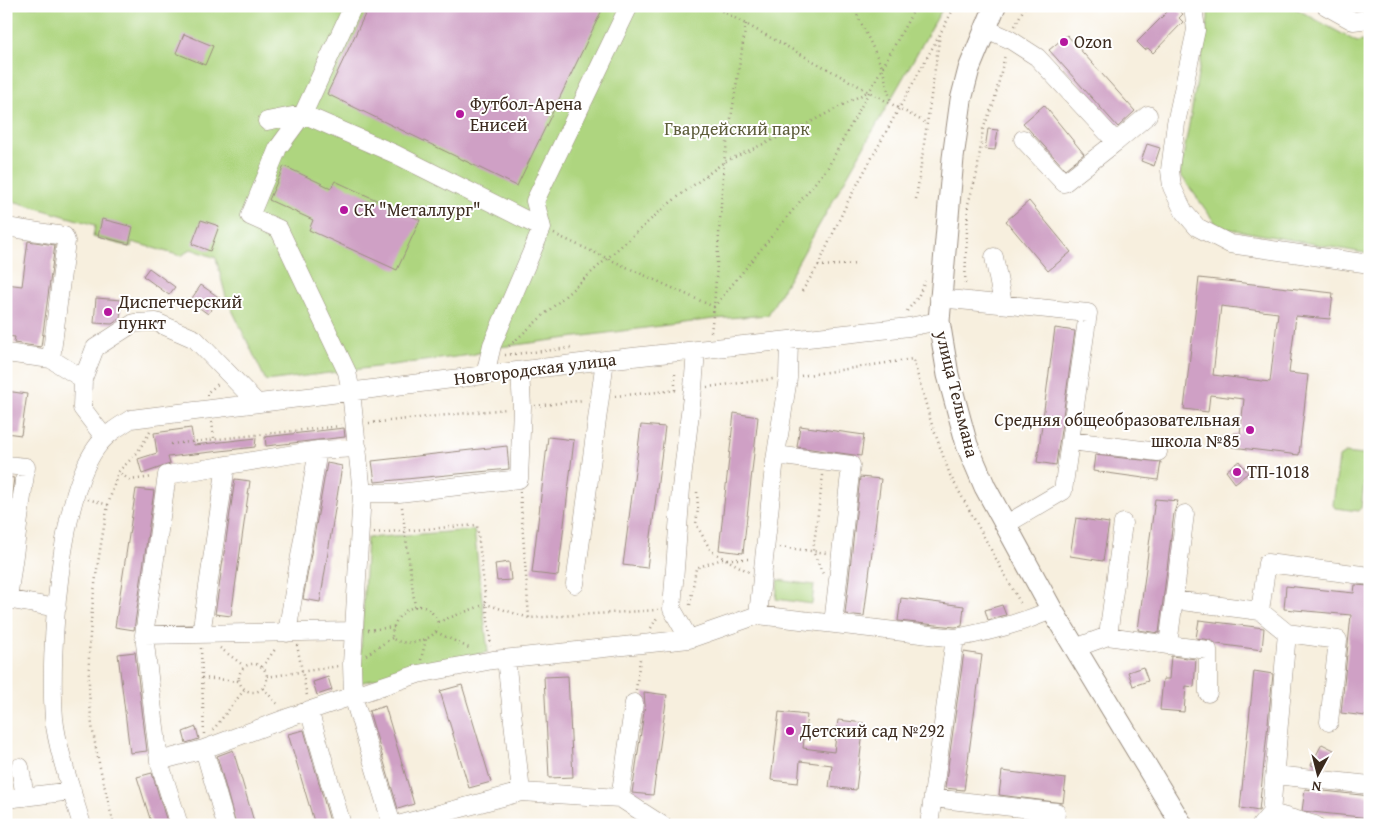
<svg xmlns="http://www.w3.org/2000/svg" width="1376" height="831" font-family="'Gentium Book Plus',serif">
<style>
.green{fill:#aed57f;stroke:#74804e}
.building{fill:#cfa0c5;fill-rule:evenodd}
.lines{fill:none;stroke-linecap:round;stroke-linejoin:round}
.minor-casing{stroke:#998c7e;stroke-width:19}
.major-casing{stroke:#998c7e;stroke-width:23}
.path{stroke:#998c7e;stroke-width:2.5;stroke-dasharray:1 4;stroke-linecap:butt}
.minor{stroke:#fff;stroke-width:18}
.major{stroke:#fff;stroke-width:21}
.poi-dot{fill:#b5179e;stroke:#fff;stroke-width:2}
.labels{text-anchor:middle;stroke-width:4;stroke-linejoin:round;paint-order:stroke}
.poi-label{font-size:18px;fill:#3b2a1e;stroke:#fff;text-anchor:start}
.park-label{font-size:18px;fill:#5e5d3b;stroke:#fff}
.street-label{font-size:18px;fill:#3b2a1e;stroke:#fff}
</style>
<rect width="100%" height="100%" fill="#fff"/>
<filter id="ink" filterUnits="userSpaceOnUse"><feTurbulence type="fractalNoise" baseFrequency=".02" numOctaves="2"/><feDisplacementMap in="SourceGraphic" scale="10" xChannelSelector="R" yChannelSelector="G"/><feConvolveMatrix kernelMatrix="1 2 1 2 8 2 1 2 1" color-interpolation-filters="sRGB"/></filter>
<filter id="wash" filterUnits="userSpaceOnUse"><feTurbulence type="fractalNoise" baseFrequency=".0096" numOctaves="4" result="noise"/><feDisplacementMap in="SourceGraphic" scale="20" xChannelSelector="R" yChannelSelector="G"/><feGaussianBlur stdDeviation="1.12" result="paint"/><feColorMatrix in="noise" values="0 0 0 0 0 0 0 0 0 0 0 0 0 0 0 0 0 1.4 0 .05"/><feComposite in="paint" operator="in"/></filter>
<g filter="url(#wash)">
<rect width="100%" height="100%" fill="#f7efde"/>
<path class="green" d="M6,6H944L768,315L714,319L500,347L471,355L266,381L226,297L216,258L191,249L181,256L132,242L131,247L93,237L95,225L6,199Z
M1208,6H1291L1357,42L1370,40V254L1218,227L1180,174L1208,20Z
M1345,453L1364,455L1367,461L1361,508L1358,511L1335,508L1333,505L1339,457Z
M474,530L488,652L359,683L367,538Z
M778,580L814,585L812,604L776,599Z"/>
<g id="blocks">
<path class="building" d="M369,6H604L517,186L327,94Z
M1173,6L1183,14L1179,18L1183,22L1153,53L1148,48L1145,50L1137,42Z
M184,34L213,46L205,65L176,53Z
M1067,35L1135,111L1118,127L1049,50Z
M1044,105L1084,154L1065,169L1023,123Z
M988,129L998,130L995,150L985,149Z
M1147,144L1160,148L1154,166L1141,161Z
M284,166L331,188L335,181L420,220L397,270L309,230L313,220L269,200Z
M1029,201L1071,252L1048,271L1006,221Z
M102,219L133,227L129,244L98,236Z
M201,220L219,226L210,251L192,244Z
M28,241L55,245L41,347L14,343L15,337L6,336V284L22,286Z
M149,268L175,287L169,295L143,276Z
M1199,278L1333,293L1330,319L1296,316L1289,373L1308,375L1299,455L1232,447L1234,433L1240,434L1244,399L1210,395L1208,412L1184,409ZM1221,306L1278,313L1270,382L1213,375Z
M201,285L220,298L208,314L190,301Z
M96,298L122,300L120,319L112,324L94,323Z
M1055,328L1075,331L1056,465L1037,462Z
M6,391L27,394L21,435L6,433Z
M734,413L758,417L743,553L719,550Z
M641,425L665,427L647,568L623,565Z
M800,426L864,435L861,456L797,447Z
M191,428L194,445L256,438L255,447L168,457L170,464L142,474L138,459L157,453L154,433Z
M344,428L345,437L266,446L265,437Z
M548,437L574,440L558,576L532,573Z
M507,446L509,469L375,482L372,461Z
M1095,455L1161,462L1158,480L1093,471Z
M1239,461L1248,473L1235,483L1226,471Z
M327,463L342,466L320,602L303,599Z
M6,477L14,478L7,529H6Z
M860,477L881,479L864,616L845,614Z
M235,479L250,481L231,616L215,614Z
M136,489L154,491L134,630L115,627Z
M1155,499L1178,501L1174,513L1159,633L1138,630Z
M1076,518L1109,523L1103,561L1070,556Z
M509,562L511,580L497,581L495,564Z
M1355,585L1370,586V675L1366,716L1341,713L1351,615L1284,609L1286,586L1354,593Z
M901,598L964,606L962,626L955,627L898,621Z
M1002,605L1006,615L988,620L985,610Z
M1199,620L1264,628L1262,650L1217,644L1210,640L1196,638Z
M135,652L147,751L130,753L118,654Z
M964,652L982,655L964,790L945,788Z
M1171,656L1196,659L1194,687L1186,686L1184,712L1160,710L1163,679H1169Z
M1143,667L1148,681L1133,686L1128,672Z
M1254,671L1273,674L1259,811L1240,808Z
M568,676L573,777L549,778L544,677Z
M328,677L332,690L317,695L313,682Z
M462,685L491,782L469,788L440,691Z
M644,692L667,695L653,795L632,793L645,705Z
M385,706L414,804L398,809L369,711Z
M779,712L807,715L803,748L834,752L838,720L864,723L856,790L829,787L832,765L800,761L798,783L771,780Z
M196,727L199,739L186,743L183,732Z
M304,730L331,825H315L288,734Z
M1322,744L1334,750L1324,769L1311,765Z
M233,750L255,825H236L217,756Z
M1002,771L1066,779L1063,803L999,795Z
M152,773L168,825H152L137,777Z
M1305,789L1370,796V818L1302,811Z"/>
</g>
</g>
<g filter="url(#ink)">
<use href="#blocks" fill-opacity="0" stroke="#998c7e" stroke-width="1"/>
<g class="lines">
<defs>
<path id="minor" d="M353,6L303,114L278,148L250,216L279,229L347,372L351,392L362,493L352,664L353,696L392,825
M1193,6L1196,30L1176,123L1170,170L1172,187L1184,212L1197,227L1230,244L1370,264
M1326,6L1353,21L1370,19
M984,28L1009,39L1037,57L1116,142L1148,115
M267,121L303,114L395,154L542,228
M1023,139L1064,183L1116,142
M6,227L64,236L66,241L51,359L83,379
M994,257L1003,304
M939,298L1088,313L1063,491L1005,525
M6,353L51,359
M485,375L492,345L542,228L535,201L629,6
M104,437L82,408L83,379L95,348L134,323L156,322L195,339L257,403
M1071,441L1158,452
M776,455L851,465L833,624
M6,465L26,467L8,599
M362,493H399L519,479L522,407L520,371
M575,584L605,360
M6,599L57,608
M1174,600L1260,611L1287,633L1271,813L1261,825
M1260,611L1267,563L1370,576
M758,615L774,467L788,378L789,340
M287,633L318,450
M1287,633L1338,640L1329,722
M201,634L226,465
M144,635L354,631
M1108,636L1123,523
M689,639L672,609L681,488L693,388L696,351
M1168,645L1208,650V693
M1075,648L1108,636L1168,645L1185,514
M506,659L521,792
M309,710L342,825
M204,749L226,825
M159,761L204,749L290,717L418,674L493,660L689,639L758,615L955,638C989,632 1021,623 1052,610
M20,767L25,797
M1275,775L1370,785
M620,798L634,703
M933,798L1056,812L1055,825
M6,799L72,791
M1271,813L1315,825
M82,825C73,795 57,749 54,718C49,654 59,500 96,448C105,435 118,427 131,419L605,360L909,327L939,321
M179,825L159,761L144,635L167,475L318,450L358,448
M398,825L521,792L620,798L662,825
M929,825L955,638"/>
<path id="major" d="M995,6L969,69L961,100L953,158L939,321L948,375L967,445L985,487L1052,610L1182,825"/>
</defs>
<use href="#minor" class="minor-casing"/>
<use href="#major" class="major-casing"/>
<path class="path" d="M713,6L926,123
M853,6L882,67L891,102
M1015,26L1025,6
M916,199L940,34L955,6
M554,234L714,307L724,162L746,24
M818,266L858,264
M965,283L968,204L977,173L983,129L994,102L1005,55
M802,291L818,266L847,203L940,34
M907,311L918,297L925,281
M711,332L714,307L828,167L916,6
M509,346L666,206L724,162L805,125L869,91
M505,355L571,348
M801,376L913,359L931,422L950,475L1022,606
M707,387L773,379
M675,390V374
M208,396V392L218,384
M615,396L679,390
M535,406L584,400
M212,422L214,438
M369,423L507,409
M150,432L137,453L118,472L130,480L153,477
M171,444L341,426
M823,475L813,551L823,574
M520,492L529,618
M697,492L698,509L696,524L711,551L749,572
M88,499L108,505C95,574 84,646 91,717C95,752 105,787 113,822L103,825
M108,505L118,472
M402,507L415,607
M374,533L477,525L491,646
M780,547L827,553
M690,605L696,568L722,559H751
M419,606C426,607 429,609 433,614C453,637 406,650 392,638C392,621 403,608 419,606Z
M438,622L486,604L529,618L658,610
M651,628L658,616
M368,630L394,627
M436,632L471,649
M297,645L307,696
M201,648L204,735
M220,648L244,666
M366,655L392,638
M421,660L426,639
M239 678a14 14 0 1 1 28 0a14 14 0 1 1-28 0Z
M262,667L276,648
M267,677L339,666
M202,678L239,681
M263,688L279,706
M636,690L640,659
M213,730L244,690"/>
<use href="#minor" class="minor"/>
<use href="#major" class="major"/>
</g>
</g>
<g class="poi-dot">
<circle cx="1064" cy="42" r="5"/>
<circle cx="460" cy="114" r="5"/>
<circle cx="344" cy="210" r="5"/>
<circle cx="108" cy="312" r="5"/>
<circle cx="1250" cy="430" r="5"/>
<circle cx="1237" cy="472" r="5"/>
<circle cx="790" cy="731" r="5"/>
</g>
<g class="labels">
<g class="poi-label">
<text x="1074" y="48">Ozon</text>
<text x="470" y="110">Футбол-Арена<tspan x="470" dy="21">Енисей</tspan></text>
<text x="354" y="216">СК "Металлург"</text>
<text x="118" y="308">Диспетчерский<tspan x="118" dy="21">пункт</tspan></text>
<text x="1240" y="426" text-anchor="end">Средняя общеобразовательная<tspan x="1240" dy="21">школа №85</tspan></text>
<text x="1247" y="478">ТП-1018</text>
<text x="800" y="737">Детский сад №292</text>
</g>
<g class="park-label">
<text x="737" y="135">Гвардейский парк</text>
</g>
<g class="street-label">
<text transform="translate(535 369) rotate(-7)" y="6">Новгородская улица</text>
<text transform="translate(957 394) rotate(76)" y="6">улица Тельмана</text>
</g>
</g>
<rect width="1376" height="831" fill="none" stroke="#fff" stroke-width="25"/>
<g transform="translate(1318 774) rotate(187)" stroke="#ffffff" stroke-width="4" paint-order="stroke">
<path d="M0-4L9 19L0 12L-9 19Z" fill="#3b2a1e"/>
<text y="-8" font-size="14" font-weight="bold" text-anchor="middle" fill="#3b2a1e">N</text>
</g>
</svg>
